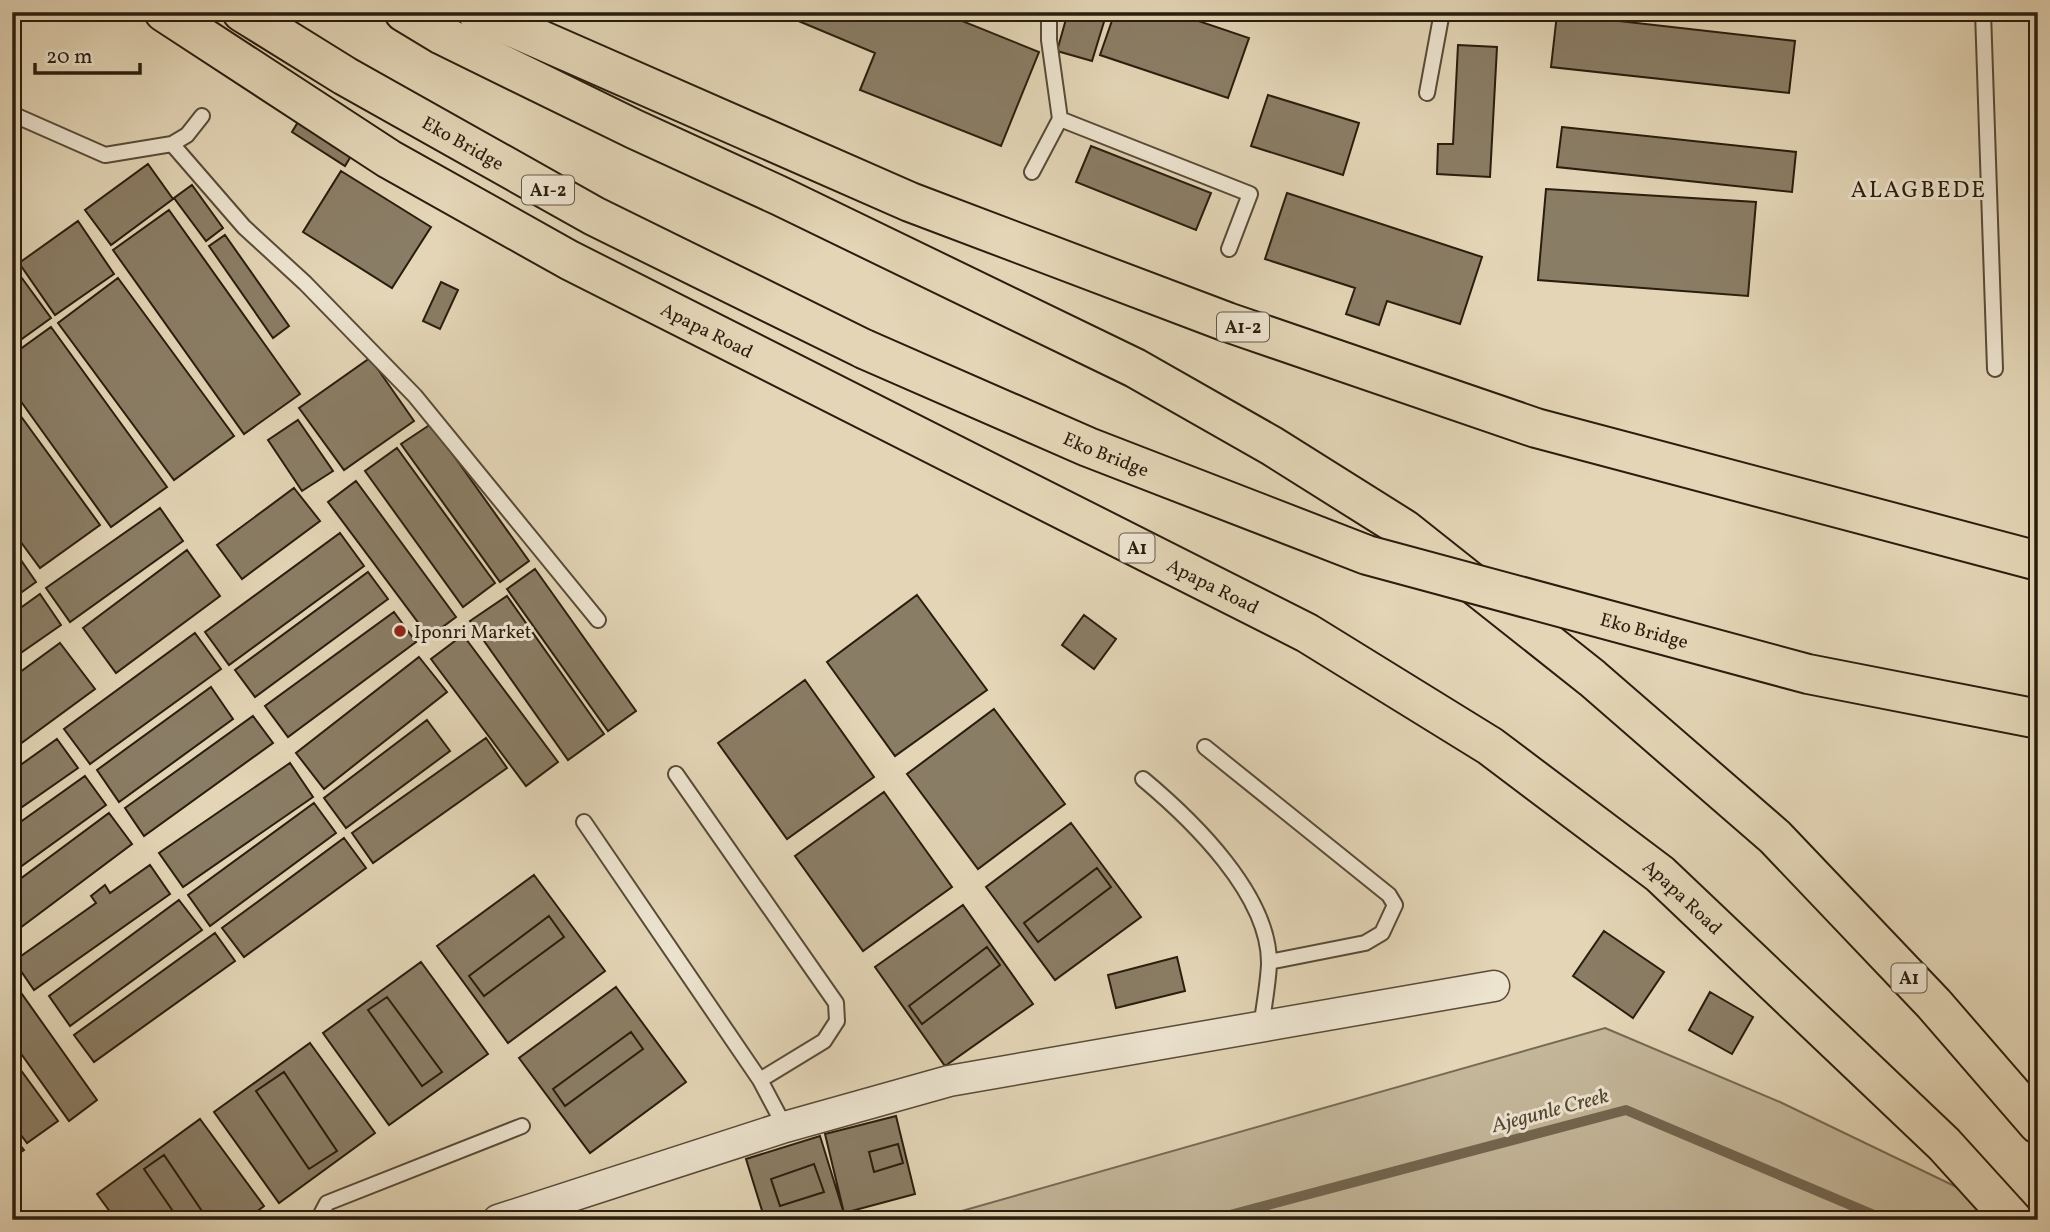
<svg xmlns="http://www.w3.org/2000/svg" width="2050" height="1232" font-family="Vollkorn,serif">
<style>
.green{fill:#c3b699;stroke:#766a53;stroke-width:2}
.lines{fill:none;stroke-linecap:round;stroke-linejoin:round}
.stream{stroke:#736650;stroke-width:10}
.building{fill:#8a7d65;stroke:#291d0d;stroke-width:2;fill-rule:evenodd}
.service-casing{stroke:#584b37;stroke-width:18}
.minor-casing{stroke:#584b37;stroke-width:33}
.motorway-casing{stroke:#291d0d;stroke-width:42}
.service{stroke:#ede4d0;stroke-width:14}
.minor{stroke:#ede4d0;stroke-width:30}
.motorway{stroke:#e3d5b6;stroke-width:38}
.motorway-bridge-casing{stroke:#291d0d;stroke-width:42;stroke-linecap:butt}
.motorway-bridge{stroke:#e3d5b6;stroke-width:38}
.poi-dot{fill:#8f2418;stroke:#ede4d0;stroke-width:2.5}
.labels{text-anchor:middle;stroke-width:6;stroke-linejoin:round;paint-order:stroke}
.shield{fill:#ede4d0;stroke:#645948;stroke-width:2}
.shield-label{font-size:18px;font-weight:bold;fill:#291d0d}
.street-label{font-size:19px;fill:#291d0d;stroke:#ede4d0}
.poi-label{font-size:19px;fill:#291d0d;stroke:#ede4d0;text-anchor:start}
.water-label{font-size:21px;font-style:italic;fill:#544734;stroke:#ede4d0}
.quarter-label{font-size:23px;letter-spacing:2px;fill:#291d0d;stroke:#ede4d0}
</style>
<rect width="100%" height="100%" fill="#e3d5b6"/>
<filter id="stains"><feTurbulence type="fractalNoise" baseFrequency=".00286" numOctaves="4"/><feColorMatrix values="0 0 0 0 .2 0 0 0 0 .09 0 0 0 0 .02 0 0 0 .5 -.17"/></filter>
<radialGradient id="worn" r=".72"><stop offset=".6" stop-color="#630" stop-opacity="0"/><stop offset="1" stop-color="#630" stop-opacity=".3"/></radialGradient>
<path class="green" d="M1605,1028L1780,1102L2025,1220H930Z"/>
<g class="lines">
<path class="stream" d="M1211,1220L1626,1110L1886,1220"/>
</g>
<path class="building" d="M777,12H940L1039,52L1001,146L860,90L875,53Z
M1068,12H1107L1092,61L1057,51Z
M1115,12H1172L1249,38L1228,98L1100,55Z
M1557,14L1795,41L1789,93L1551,67Z
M1458,45L1497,47L1490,177L1437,174L1438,144H1453Z
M1268,95L1359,123L1343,175L1251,146Z
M301,117L354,151L345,166L292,132Z
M1562,127L1796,152L1792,192L1557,167Z
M1091,146L1211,193L1196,230L1076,182Z
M148,164L173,199L111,245L85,210Z
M341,171L431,227L392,288L303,232Z
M192,185L223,228L206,241L174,198Z
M1546,189L1756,202L1748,296L1538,280Z
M1287,193L1482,257L1460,324L1387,301L1379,325L1346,314L1355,288L1265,259Z
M169,210L300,394L244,434L113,250Z
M78,221L114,274L55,315L19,263Z
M225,235L289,326L273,338L209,246Z
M16,270L51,318L12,346V273Z
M118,278L234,436L174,480L58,323Z
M441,282L458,290L440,329L423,321Z
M51,327L167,487L111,527L12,389V355Z
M370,358L414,421L344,470L299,408Z
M12,404L100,525L40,568L12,530Z
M298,420L333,471L302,491L268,440Z
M431,424L529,561L500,582L401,444Z
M397,448L495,583L463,607L365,471Z
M356,481L456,617L429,637L328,502Z
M294,488L320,521L242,579L217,545Z
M160,508L183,541L70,622L46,588Z
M340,533L364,566L229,665L205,632Z
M12,547L36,582L12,599Z
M187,550L220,596L116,673L83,628Z
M535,569L636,711L608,731L507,589Z
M368,572L388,599L255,697L235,670Z
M40,594L61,625L12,659V614Z
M917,595L987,690L895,756L827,662Z
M507,596L604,734L568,760L470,621Z
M394,612L416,642L288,737L265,706Z
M1084,615L1116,639L1094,669L1062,645Z
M195,633L221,669L90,764L64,729Z
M463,635L558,762L526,786L431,659Z
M60,643L95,689L12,750V678Z
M419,657L447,692L324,789L296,753Z
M805,680L874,777L787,839L718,743Z
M211,687L233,719L119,802L97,770Z
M994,709L1065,804L978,869L907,774Z
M253,716L273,743L144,836L125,808Z
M427,720L450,751L346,828L324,798Z
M486,738L507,768L373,863L352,833Z
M57,739L78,768L12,814V771Z
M290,763L313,797L183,887L159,853Z
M85,776L106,805L12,873V828Z
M884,792L952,887L863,951L795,856Z
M314,803L336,833L210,926L188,895Z
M109,813L132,844L12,934V885Z
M1071,823L1141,917L1055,980L986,887ZM1097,868L1111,887L1038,942L1024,923Z
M344,838L366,868L244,957L222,928Z
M150,865L170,894L34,990L14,961L96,903L91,896L105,885L110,893Z
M1097,868L1111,887L1038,942L1024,923Z
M534,875L605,971L508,1043L437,946ZM549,916L564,937L484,996L469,976Z
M179,900L202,930L70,1026L49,996Z
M963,905L1033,1004L945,1066L875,967ZM987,947L1000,965L922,1024L909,1006Z
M549,916L564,937L484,996L469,976Z
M1604,931L1664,972L1633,1018L1573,976Z
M215,933L235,961L94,1062L74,1035Z
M987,947L1000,965L922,1024L909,1006Z
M1177,957L1185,991L1116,1008L1108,975Z
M421,962L488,1054L389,1125L323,1033ZM387,997L442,1072L422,1086L368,1010Z
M12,980L97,1100L69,1121L12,1041Z
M616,987L686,1082L590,1153L519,1058ZM631,1032L643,1049L565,1106L553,1089Z
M1710,992L1753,1017L1732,1054L1689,1030Z
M387,997L442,1072L422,1086L368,1010Z
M631,1032L643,1049L565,1106L553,1089Z
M310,1043L375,1133L279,1203L214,1112ZM284,1072L337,1151L309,1169L256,1091Z
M12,1058L58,1121L27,1143L12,1123Z
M284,1072L337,1151L309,1169L256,1091Z
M896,1116L915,1194L844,1213L825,1134ZM898,1144L903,1163L874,1172L869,1152Z
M200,1119L264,1206L246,1220H208L164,1155L144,1169L179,1220H116L97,1194Z
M12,1135L24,1150L12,1158Z
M820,1136L845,1217L835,1220H765L746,1159ZM814,1164L824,1192L780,1206L771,1179Z
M898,1144L903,1163L874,1172L869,1152Z
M164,1155L208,1220H179L144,1169Z
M814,1164L824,1192L780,1206L771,1179Z"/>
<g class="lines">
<defs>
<path id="service" d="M1049,12V40L1060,119L1250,194L1229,249
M1983,12L1995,369
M1427,93L1442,12
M12,114L105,155L172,144L187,135L202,116
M172,144L244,227L305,283L415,396L598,620
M1032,172L1060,119
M1205,747L1389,895L1395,905L1382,933L1365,943L1269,962
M676,774L836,1003L837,1021L824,1041L760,1080
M1143,779C1192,820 1270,895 1269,964C1268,985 1264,1006 1261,1027
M584,822L760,1080L785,1127
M318,1220L327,1203L522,1126"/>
<path id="minor" d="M498,1220L785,1127L949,1081L1494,986"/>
<g id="motorway">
<path id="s1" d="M164,12L389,159L569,260L1307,633L1490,746L1660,874L1944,1144L2013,1220"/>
<path id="s2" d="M242,12L345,76L594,216L864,349"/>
<path d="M404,12L442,35L634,129L780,196L1135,368L1272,446L1404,529L1592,678L1775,837L1934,1004L2038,1124"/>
<path d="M477,12L910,202L1227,322L1536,428L2038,561"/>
</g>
</defs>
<use href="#service" class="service-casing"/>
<use href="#minor" class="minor-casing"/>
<use href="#motorway" class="motorway-casing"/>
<use href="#service" class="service"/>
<use href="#minor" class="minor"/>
<use href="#motorway" class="motorway"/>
<defs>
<g id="motorway-bridge">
<path id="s3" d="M864,349L1088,447L1367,555L1808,674L2038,719"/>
</g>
</defs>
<use href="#motorway-bridge" class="motorway-bridge-casing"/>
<use href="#motorway-bridge" class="motorway-bridge"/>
</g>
<circle class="poi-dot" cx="400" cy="631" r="7"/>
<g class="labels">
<g class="shield">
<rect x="522" y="175.5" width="52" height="29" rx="5"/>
<rect x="1217" y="312.5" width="52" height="29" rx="5"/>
<rect x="1119.5" y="533.5" width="35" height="29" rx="5"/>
<rect x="1891.5" y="963.5" width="35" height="29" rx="5"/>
</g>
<g class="shield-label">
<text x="548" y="196">A1-2</text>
<text x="1243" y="333">A1-2</text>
<text x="1137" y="554">A1</text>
<text x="1909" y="984">A1</text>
</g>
<g class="street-label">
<text dy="7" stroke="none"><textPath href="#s2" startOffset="257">Eko Bridge</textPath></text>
<text dy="7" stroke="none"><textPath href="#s1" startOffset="630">Apapa Road</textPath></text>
<text dy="7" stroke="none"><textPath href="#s3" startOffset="264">Eko Bridge</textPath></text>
<text dy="7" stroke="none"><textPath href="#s1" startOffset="1197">Apapa Road</textPath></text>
<text dy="7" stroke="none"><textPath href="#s3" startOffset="831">Eko Bridge</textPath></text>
<text dy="7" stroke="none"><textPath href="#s1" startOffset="1762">Apapa Road</textPath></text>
</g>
<g class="poi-label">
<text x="414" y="638">Iponri Market</text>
</g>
<g class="water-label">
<text transform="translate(1550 1110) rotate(-15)" y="7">Ajegunle Creek</text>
</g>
<g class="quarter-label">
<text x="1919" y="197">ALAGBEDE</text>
</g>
</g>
<rect width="2050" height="1232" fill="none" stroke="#e3d5b6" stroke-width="42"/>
<rect x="14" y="14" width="2022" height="1204" fill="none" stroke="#291d0d" stroke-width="3.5"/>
<rect x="21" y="21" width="2008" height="1190" fill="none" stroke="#291d0d" stroke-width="2"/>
<path d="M35 63v10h105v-10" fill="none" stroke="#291d0d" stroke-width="3.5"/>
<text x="46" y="63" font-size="21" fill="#291d0d" stroke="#ede4d0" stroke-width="5" paint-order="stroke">20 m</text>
<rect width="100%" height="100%" filter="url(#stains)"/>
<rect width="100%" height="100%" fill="url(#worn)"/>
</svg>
